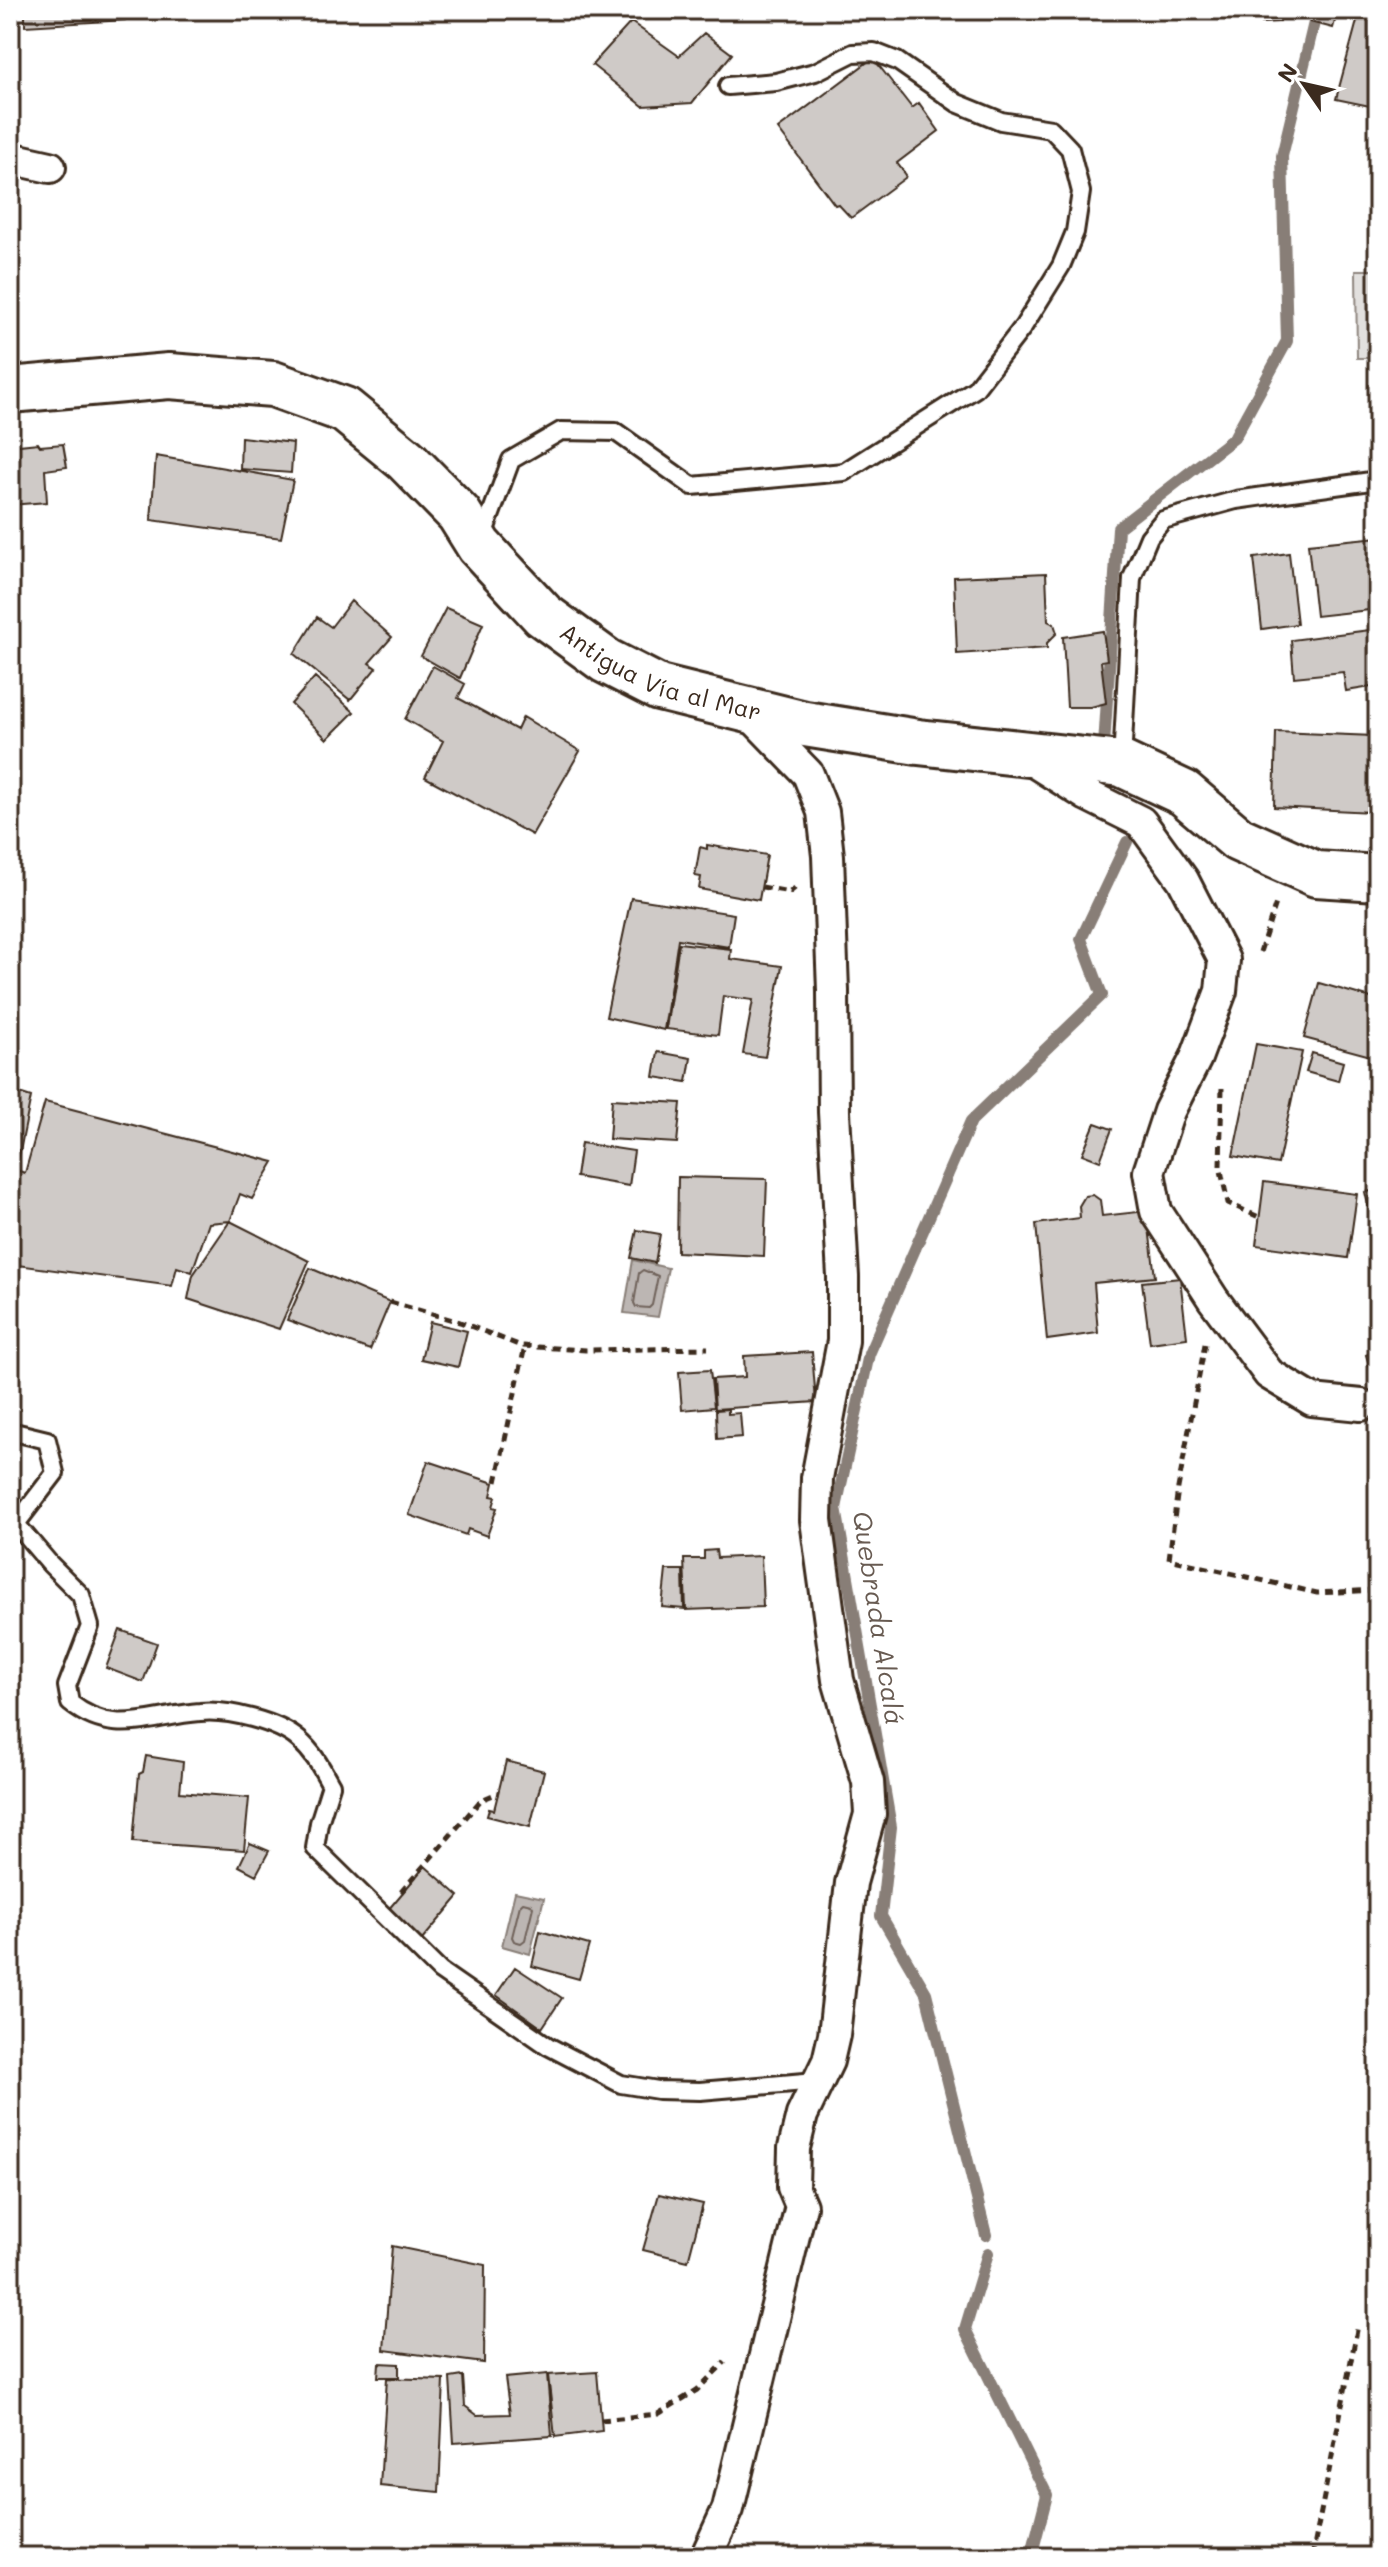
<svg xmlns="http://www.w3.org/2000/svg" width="1388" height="2567" font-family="Mali,sans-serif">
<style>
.green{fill:#e2e0de;stroke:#8e857e;stroke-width:2}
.water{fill:#bcb6b3;stroke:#887e77;stroke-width:2}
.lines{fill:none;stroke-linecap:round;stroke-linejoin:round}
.shore{stroke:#6f625a;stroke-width:2}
.stream{stroke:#887e77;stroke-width:12}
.building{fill:#cfcac7;stroke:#3b2a1e;stroke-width:2}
.service-casing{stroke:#3b2a1e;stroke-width:22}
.minor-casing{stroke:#3b2a1e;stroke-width:36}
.secondary-casing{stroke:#3b2a1e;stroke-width:50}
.path{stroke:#3b2a1e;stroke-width:5;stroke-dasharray:8 6;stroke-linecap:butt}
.service{stroke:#fff;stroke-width:16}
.minor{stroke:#fff;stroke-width:30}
.secondary{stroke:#fff;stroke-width:44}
.labels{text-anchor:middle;stroke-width:7;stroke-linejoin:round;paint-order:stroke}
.street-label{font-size:24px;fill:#3b2a1e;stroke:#fff}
.water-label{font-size:26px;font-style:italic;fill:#685b52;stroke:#fff}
</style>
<rect width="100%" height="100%" fill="#fff"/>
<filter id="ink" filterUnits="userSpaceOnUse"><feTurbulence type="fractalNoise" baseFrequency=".0125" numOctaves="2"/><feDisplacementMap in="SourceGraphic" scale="16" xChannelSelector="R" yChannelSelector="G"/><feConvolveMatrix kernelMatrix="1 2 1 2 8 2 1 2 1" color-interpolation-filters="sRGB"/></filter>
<g filter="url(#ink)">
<path class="green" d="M1356,270H1378V358H1357Z"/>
<path class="water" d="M633,1260L668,1268L658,1317L624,1313Z
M515,1892L544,1898L530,1954L502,1946Z"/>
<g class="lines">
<path class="shore" d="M643,1270L658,1276L652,1305L649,1308L636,1307L634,1303L639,1273Z
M523,1902L531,1904L533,1907L525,1940L521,1943L514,1941L512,1937L520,1905Z"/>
<path class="stream" d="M1104,746L1118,528L1234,438L1287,341L1282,156L1317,10
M986,2235L926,1993L881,1916L891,1827L836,1508L869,1354L971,1121L1102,995L1081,939L1127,842
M988,2253L965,2329L1047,2495L1031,2557"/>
</g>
<path class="building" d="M25,10H124L125,20L25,26Z
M1237,10H1285V16L1280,17V22L1262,23V20L1238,21Z
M1313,10H1338L1333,28L1310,22Z
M1360,10H1378V112L1369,110L1370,106L1336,99Z
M631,22L679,56L704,33L732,54L692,103L643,106L592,65Z
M873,58L912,108L919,103L939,131L897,163L906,175L905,178L851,218L838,204L835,205L778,129Z
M241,437L293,443L291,473L240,469Z
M38,443L40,446L63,444L67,467L45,470L47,502L10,505V446Z
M156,456L293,480L281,538L151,520Z
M1378,537V609L1316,616L1308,544Z
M1289,553L1297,624L1262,629L1254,558Z
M1046,573L1048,621L1054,624L1057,633L1047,643V648L957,654L954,577Z
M351,601L392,637L369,663L376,668L350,700L294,654L317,617L331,627Z
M446,608L483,624L460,678L421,656Z
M1378,629V686L1346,691L1343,672L1294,677L1291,640Z
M1103,631L1107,660L1101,661L1106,703L1091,707H1067L1063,637Z
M433,666L465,684L458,698L517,730L523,717L580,751L532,835L425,777L443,741L405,719Z
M315,677L354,712L327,739L291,704Z
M1276,732L1374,736L1372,812L1274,807Z
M707,845L767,855L759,900L699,889L701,877L695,876L700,847L707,849Z
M631,898L734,914L729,947L678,939L664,1030L606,1017Z
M679,943L731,949L730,959L782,966L765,1057L743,1054L753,1000L723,996L718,1035L666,1029Z
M1319,983L1378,1000V1058L1304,1038Z
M1256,1044L1302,1052L1278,1164L1233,1156Z
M658,1052L691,1058L687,1082L654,1077Z
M1312,1053L1343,1062L1338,1081L1306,1072Z
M10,1090L31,1097L18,1161L10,1158Z
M612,1099L681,1103L677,1143L609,1139Z
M45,1102L274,1162L252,1199L240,1194L230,1221L209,1223L192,1272L177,1267L172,1286L10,1264V1168L25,1173Z
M1095,1123L1112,1129L1100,1161L1082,1154Z
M581,1143L634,1151L629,1186L576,1177Z
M678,1177L767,1179L764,1256L677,1252Z
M1264,1182L1357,1194L1348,1258L1256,1245Z
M1378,1190V1211L1370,1213L1365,1192Z
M1093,1195L1100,1200L1102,1216L1147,1211L1155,1277L1094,1283L1098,1333L1047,1340L1036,1224L1080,1218L1079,1206L1085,1196Z
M230,1221L309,1261L279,1329L188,1299L193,1275Z
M637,1230L660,1234L655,1263L631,1258Z
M310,1268L390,1302L370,1350L287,1320Z
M1180,1278L1187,1338L1150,1343L1142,1282Z
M430,1322L467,1331L458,1367L421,1359Z
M1378,1351V1395L1366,1355Z
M812,1352L816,1402L715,1409L713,1379L745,1377L744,1356Z
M710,1370L714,1407L682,1410L679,1372Z
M728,1409V1414L740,1413L742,1437L717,1439L716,1410Z
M428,1461L494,1483L491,1496L496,1497L493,1507L497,1508L487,1536L468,1529L466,1535L409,1515Z
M716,1550L717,1558L761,1556L763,1607L686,1610L684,1559H704V1551Z
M666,1570H683L684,1609L662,1607Z
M120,1630L157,1643L143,1682L106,1668Z
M146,1756L183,1762L180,1792L249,1798L244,1850L133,1842L139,1774L143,1772Z
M506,1761L544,1771L530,1827L487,1816L489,1809L494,1810Z
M250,1843L269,1851L256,1875L239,1866Z
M425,1866L459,1896L422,1940L388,1910Z
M540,1931L589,1945L579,1979L532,1966Z
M515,1967L562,1998L542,2028L496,1995Z
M659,2194L703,2204L688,2261L643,2250Z
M392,2246L485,2265L484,2363L384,2350Z
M379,2363L399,2364V2377H378Z
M597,2372L602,2431L555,2437L548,2375Z
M547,2374L552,2436L454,2443L450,2378L463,2376L465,2406L477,2415L510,2414L505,2378Z
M387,2378L444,2380L439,2492L380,2486Z"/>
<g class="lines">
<defs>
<path id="service" d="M481,541L511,460L561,431L616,432L692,486L844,472L975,389L1023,327L1061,266L1075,232L1081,192L1070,149L1051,129L1001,121L957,103L897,61L874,52L853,53L815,72L776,82L728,86
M1122,762L1132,578L1149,537L1163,520L1236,500L1378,480
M10,1431L47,1440L55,1473L16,1524L50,1564L81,1595L90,1626L67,1686L70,1703C114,1738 149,1716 200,1712C227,1709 279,1722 299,1740C314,1753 322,1769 331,1785L319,1823L315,1848L440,1971L548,2046L621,2084L658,2090L700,2091L816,2081"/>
<path id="minor" d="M10,158L50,167
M1030,759L1087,795L1141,822L1183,880L1224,960L1221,991L1196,1058L1169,1111L1149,1172L1156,1211L1213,1299L1269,1374L1312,1400L1361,1405
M706,2557L728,2509L801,2206L793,2187L794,2148L802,2115L828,2061L834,2035L851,1883L870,1814L868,1782L838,1680L816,1520L817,1478L843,1341V1277L834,1112L833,991L828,856L823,812L808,774L747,711"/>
<g id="secondary">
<path id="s1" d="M10,390L169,376L273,384L345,410L406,460L459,514L479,546L543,615L606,661L659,688L805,724L918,742L1122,764L1184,793L1238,839L1316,874L1378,878"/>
</g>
</defs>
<use href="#service" class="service-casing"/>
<use href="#minor" class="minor-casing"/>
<use href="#secondary" class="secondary-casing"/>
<path class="path" d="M762,887L790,892L795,888
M1260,952L1277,900
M1222,1088L1220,1166L1228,1203L1259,1217
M390,1302L460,1322L521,1346L586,1350L708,1348
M1205,1344L1178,1488L1169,1559L1317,1593L1378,1590
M496,1482L525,1346
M401,1892L481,1800L498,1793
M601,2420L658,2414L697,2390L725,2362
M1312,2557L1358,2325"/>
<use href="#service" class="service"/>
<use href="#minor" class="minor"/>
<use href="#secondary" class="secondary"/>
</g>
</g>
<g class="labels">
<g class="street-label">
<text dy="8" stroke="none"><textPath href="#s1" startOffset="760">Antigua Vía al Mar</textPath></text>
</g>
<g class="water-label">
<text transform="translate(878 1618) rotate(81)" y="9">Quebrada Alcalá</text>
</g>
</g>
<rect width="1388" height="2567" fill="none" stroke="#fff" stroke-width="40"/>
<rect x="20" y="20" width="1348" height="2527" fill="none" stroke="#3b2a1e" stroke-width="3" filter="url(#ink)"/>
<g transform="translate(1304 84) rotate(304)" stroke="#ffffff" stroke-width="6" paint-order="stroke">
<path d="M0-6L14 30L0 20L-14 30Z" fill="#3b2a1e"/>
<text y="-12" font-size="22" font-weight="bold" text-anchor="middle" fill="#3b2a1e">N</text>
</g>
</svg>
